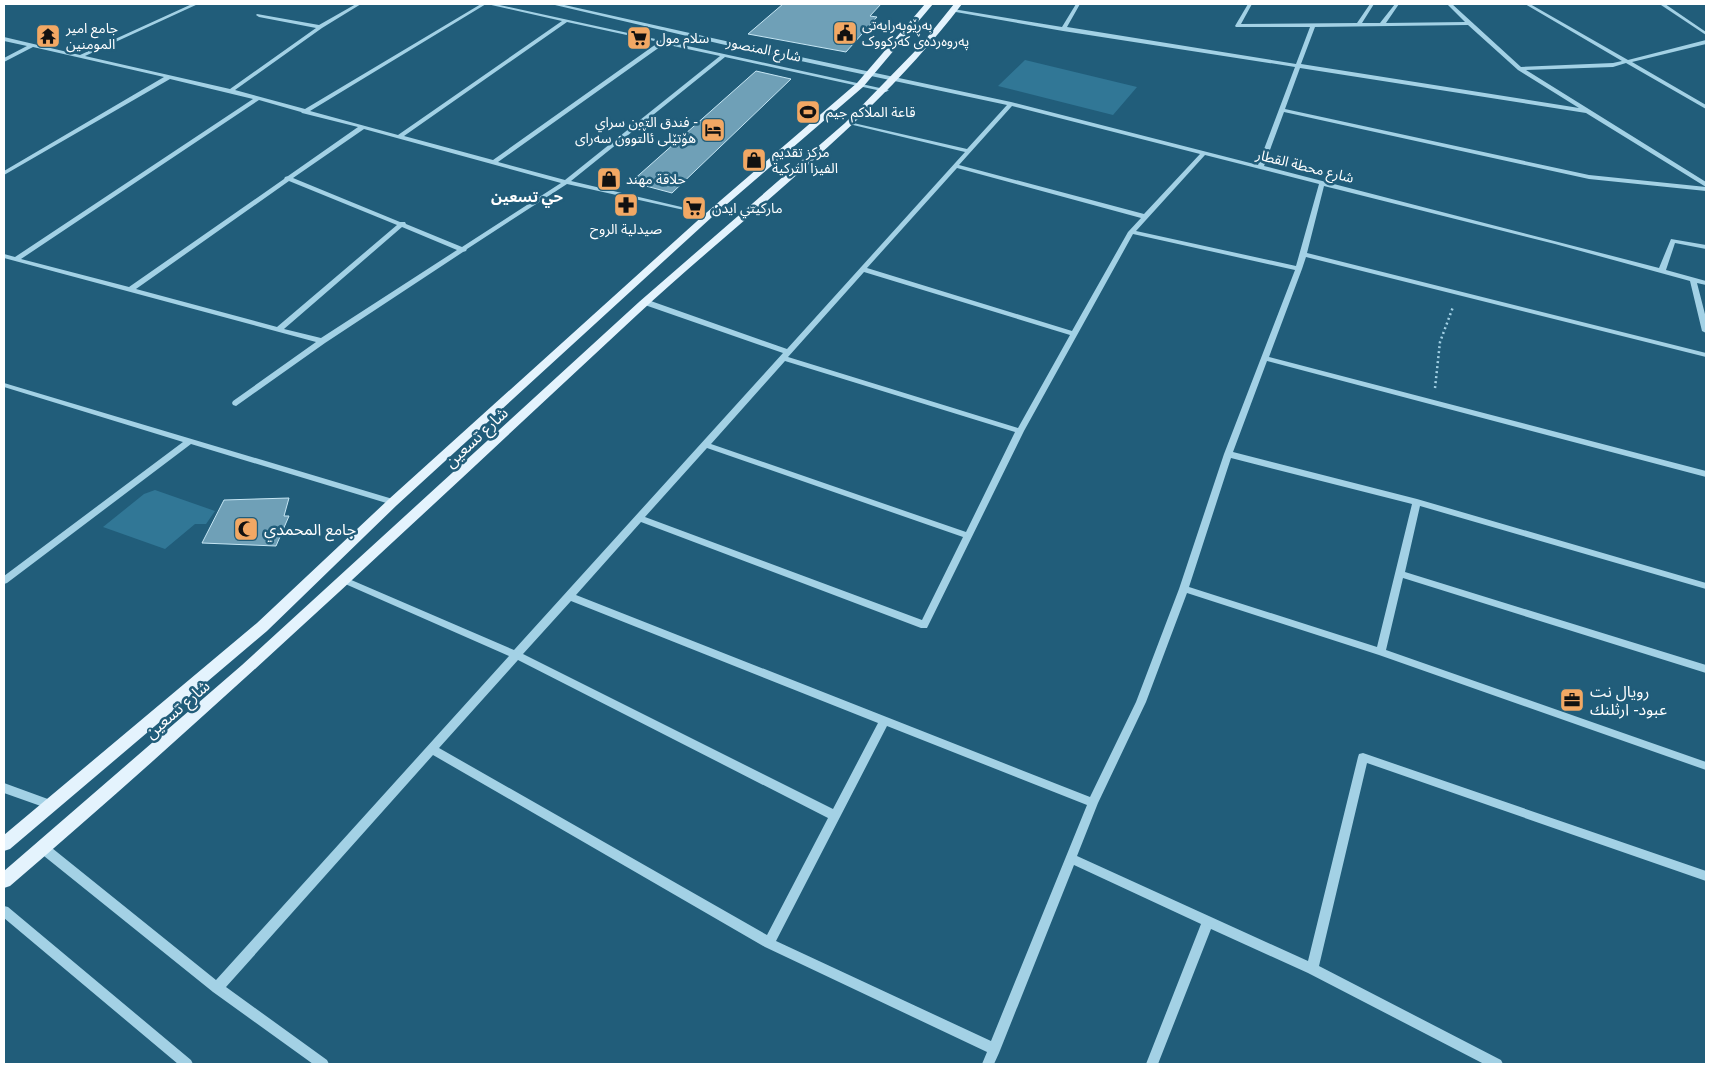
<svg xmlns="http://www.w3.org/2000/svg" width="1710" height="1068" font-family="'Public Sans','Noto Sans Arabic',sans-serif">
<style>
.green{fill:#317796}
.building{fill:#6fa0b7;stroke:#c6e6f4}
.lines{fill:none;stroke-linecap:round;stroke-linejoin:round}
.path{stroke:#a3d1e5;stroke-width:2.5;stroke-dasharray:2 3;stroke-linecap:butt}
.minor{fill:#a3d1e5;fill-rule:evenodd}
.major{fill:#e4f3fd;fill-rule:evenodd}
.labels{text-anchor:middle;stroke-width:5;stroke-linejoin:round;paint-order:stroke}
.far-poi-label{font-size:14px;fill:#fff;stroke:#215d7a;text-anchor:start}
.far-street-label{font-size:14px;fill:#fff;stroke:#215d7a}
.far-neighbourhood-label{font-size:15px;font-weight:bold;fill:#fff;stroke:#215d7a}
.street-label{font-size:16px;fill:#fff;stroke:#215d7a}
.poi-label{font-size:16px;fill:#fff;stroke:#215d7a;text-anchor:start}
</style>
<rect width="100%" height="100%" fill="#215d7a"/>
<path class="green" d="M1025,60L1137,87L1113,115L998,86Z
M155,490L215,511L206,524H195L165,549L103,527L144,494Z"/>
<path class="building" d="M783,4H881L870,16L877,17L846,52L748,34Z
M756,71L791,79L672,193L631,182Z
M289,498L284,516H289L276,546L202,543L224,500Z"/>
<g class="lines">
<path class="path" d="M1435,388L1440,342L1453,307"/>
<path class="minor" d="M192,4H198L85,56L230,89L316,28L259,17L256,15L257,14L319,25L356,4H361L322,28L235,90L305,109L481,4H486L310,111L398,135L562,21L487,4H495L889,90L886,92L725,57L571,181L711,214V216L567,184L467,249L466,251L463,252L325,343L236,406L233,405L232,403L233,401L316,342L4,258V254L15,257L253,99L170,79L4,175V171L164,77L33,47L4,62V58L27,46L4,41V37L80,55ZM567,22L659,42L493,160L404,136ZM664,44L720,56L565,180L498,162ZM259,100L301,112L302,113L358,127L288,176L285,177L284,179L129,287L21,259ZM364,129L561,183L462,247L406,224L405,222H400L293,178ZM289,181L397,225L277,327L136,289ZM402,227L457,250L321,338L284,329Z
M553,4H560L721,40L1011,102L1258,165L1295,67L1063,31L950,11L953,9L1062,27L1076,4H1080L1067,27L1296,64L1310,27H1236L1235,26L1248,4H1252L1241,24L1357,23L1370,4H1374L1362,23H1380L1395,4H1399L1386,23L1465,22L1447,4H1452L1521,67L1613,63L1622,61L1525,4H1530L1628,60L1706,40V44L1632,62L1706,105V109L1626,63L1613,67L1526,70L1706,182V187L1586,113L1300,68L1285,109L1589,175L1706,187V191L1589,179L1284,112L1264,166L1659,268L1671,239L1706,245V249L1675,243L1666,270L1706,281V285L1697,283L1706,318V333L1702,331L1690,281L1555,244L1324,186L1307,253L1706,353V357L1306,257L1302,269L1269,357L1706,471V477L1267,361L1233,452L1417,499L1706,583V589L1420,506L1405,572L1706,665V673L1403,578L1386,650L1706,762V770L1379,655L1187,593L1146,702L1098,803L1077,856L1308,961L1358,757L1359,754L1363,753L1706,871V881L1367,763L1319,966L1501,1060L1503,1064H1484L1308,973L1211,929L1158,1064H1146L1201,924L1074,865L999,1053L994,1064H982L987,1052L765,947L433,755L226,987L327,1060L329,1064H313L213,992L39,852L38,848L39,844L43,843L47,844L216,980L509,656L343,583L341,581L343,579H349L514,650L783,353L642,304V300H648L787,349L965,152L849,124V122L967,149L1007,105L721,44L555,5ZM1468,25L1518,70L1579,108L1301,64L1315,27ZM1012,106L1200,154L1144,214L959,165ZM1205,155L1319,184L1296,266L1136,231ZM957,168L1141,218L1128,232L1072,331L867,268ZM1133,234L1295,270L1224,454L1179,589L1136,702L1090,797L576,595L641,522L921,628H927L1024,431ZM864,272L1070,335L1018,428L788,357ZM785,361L1015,432L966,532L711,444ZM707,448L963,537L922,620L645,517ZM1231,458L1412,504L1377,647L1189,587ZM571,601L878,723L833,809L523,654ZM518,660L828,818L767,935L439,748ZM887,726L1087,805L991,1041L776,941Z
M1646,4H1665L1706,32V35L1661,5H1648Z
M4,383L396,500L397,502L393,505L191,444L7,583L4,584V576L183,442L4,387Z
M4,783L56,802L57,805L56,808L52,810L4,793Z
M4,906L8,907L191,1060L193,1064H178L4,918Z"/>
<path class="major" d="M925,4H933L863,87L712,217L397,505L267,631L10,849L4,851V835L257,623L389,499L706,213L857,83Z
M954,4H962C870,125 747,213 637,315C430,507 225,702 10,886L4,888V871L242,665L639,302L845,123L921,45Z"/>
</g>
<defs>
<symbol id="civic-square" viewBox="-11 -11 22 22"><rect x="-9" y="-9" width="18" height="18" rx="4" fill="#f2a864" stroke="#215d7a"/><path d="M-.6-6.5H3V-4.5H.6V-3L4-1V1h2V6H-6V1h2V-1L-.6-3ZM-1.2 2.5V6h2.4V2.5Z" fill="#111"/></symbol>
<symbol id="temple-square" viewBox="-11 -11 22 22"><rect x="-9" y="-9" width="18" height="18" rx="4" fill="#f2a864" stroke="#215d7a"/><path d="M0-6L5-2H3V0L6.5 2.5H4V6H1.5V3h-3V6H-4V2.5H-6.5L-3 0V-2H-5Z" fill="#111"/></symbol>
<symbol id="supermarket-square" viewBox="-11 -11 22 22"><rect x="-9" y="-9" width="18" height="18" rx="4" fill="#f2a864" stroke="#215d7a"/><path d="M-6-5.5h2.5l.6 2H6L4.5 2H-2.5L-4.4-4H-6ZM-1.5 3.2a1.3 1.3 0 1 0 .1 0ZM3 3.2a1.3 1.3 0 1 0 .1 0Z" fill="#111"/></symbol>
<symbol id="stadium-square" viewBox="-11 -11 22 22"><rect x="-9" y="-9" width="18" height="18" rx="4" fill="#f2a864" stroke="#215d7a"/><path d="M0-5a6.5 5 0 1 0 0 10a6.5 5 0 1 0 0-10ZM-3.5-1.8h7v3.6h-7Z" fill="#111"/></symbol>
<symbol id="hotel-square" viewBox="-11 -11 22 22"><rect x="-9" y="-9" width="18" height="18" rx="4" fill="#f2a864" stroke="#215d7a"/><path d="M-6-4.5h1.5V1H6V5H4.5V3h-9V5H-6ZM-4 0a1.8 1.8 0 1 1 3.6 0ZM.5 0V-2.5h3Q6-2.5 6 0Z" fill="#111"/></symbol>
<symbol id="shop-square" viewBox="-11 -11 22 22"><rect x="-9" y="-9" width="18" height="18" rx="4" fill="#f2a864" stroke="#215d7a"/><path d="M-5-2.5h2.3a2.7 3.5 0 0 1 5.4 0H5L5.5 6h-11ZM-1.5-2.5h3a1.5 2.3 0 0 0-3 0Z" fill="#111"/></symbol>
<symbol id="pharmacy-square" viewBox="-11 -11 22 22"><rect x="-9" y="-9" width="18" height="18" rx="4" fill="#f2a864" stroke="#215d7a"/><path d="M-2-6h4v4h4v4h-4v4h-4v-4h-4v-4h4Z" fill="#111"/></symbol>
<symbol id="mosque-square" viewBox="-11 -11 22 22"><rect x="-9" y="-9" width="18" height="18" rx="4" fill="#f2a864" stroke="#215d7a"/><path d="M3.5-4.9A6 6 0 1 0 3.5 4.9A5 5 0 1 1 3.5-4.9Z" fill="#111"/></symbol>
<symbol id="office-square" viewBox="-11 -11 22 22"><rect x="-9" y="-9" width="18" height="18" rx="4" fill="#f2a864" stroke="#215d7a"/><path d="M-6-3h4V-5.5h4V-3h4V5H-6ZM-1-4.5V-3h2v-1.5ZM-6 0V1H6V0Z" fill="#111"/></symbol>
</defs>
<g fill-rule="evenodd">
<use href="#civic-square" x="831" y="19" width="28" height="28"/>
<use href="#temple-square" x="34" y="22" width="28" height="28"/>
<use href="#supermarket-square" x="625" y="24" width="28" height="28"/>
<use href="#stadium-square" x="794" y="98" width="28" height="28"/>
<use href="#hotel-square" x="699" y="116" width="28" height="28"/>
<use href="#shop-square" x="740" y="146" width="28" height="28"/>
<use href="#shop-square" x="595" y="165" width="28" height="28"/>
<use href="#pharmacy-square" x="612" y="191" width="28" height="28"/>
<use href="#supermarket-square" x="680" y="194" width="28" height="28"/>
<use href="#mosque-square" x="232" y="515" width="28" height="28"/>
<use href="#office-square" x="1558" y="686" width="28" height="28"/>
</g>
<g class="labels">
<g class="far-poi-label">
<text x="862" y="30">بەڕێوبەرایەتی<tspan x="862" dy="16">پەروەردەی کەرکووک</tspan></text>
<text x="66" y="33">جامع امير<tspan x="66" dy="16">المومنين</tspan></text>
<text x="656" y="43">سلام مول</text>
<text x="826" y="117">قاعة الملاكم جيم</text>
<text x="696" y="127" text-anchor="end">فندق التون سراي -<tspan x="696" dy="16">هۆتێلی ئاڵتوون سەرای</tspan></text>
<text x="772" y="157">مركز تقديم<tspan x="772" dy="16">الفيزا التركية</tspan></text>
<text x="626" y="184">حلاقة مهند</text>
<text x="712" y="213">ماركيتي ايدن</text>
<text x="626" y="234" text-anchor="middle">صيدلية الروح</text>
</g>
<g class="far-street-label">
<text transform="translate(764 49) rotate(12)" y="5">شارع المنصور</text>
<text transform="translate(1305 166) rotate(14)" y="5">شارع محطة القطار</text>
</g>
<g class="far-neighbourhood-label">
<text x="527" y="202">حي تسعين</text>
</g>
<g class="street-label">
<text transform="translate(476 437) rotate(-43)" y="6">شارع تسعين</text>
<text transform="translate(177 709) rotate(-41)" y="6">شارع تسعين</text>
</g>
<g class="poi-label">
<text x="264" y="535">جامع المحمدي</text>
<text x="1590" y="697">رويال نت<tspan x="1590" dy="18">عبود - ارثلنك</tspan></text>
</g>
</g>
<rect width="1710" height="1068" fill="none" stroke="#ffffff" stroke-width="10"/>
</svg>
